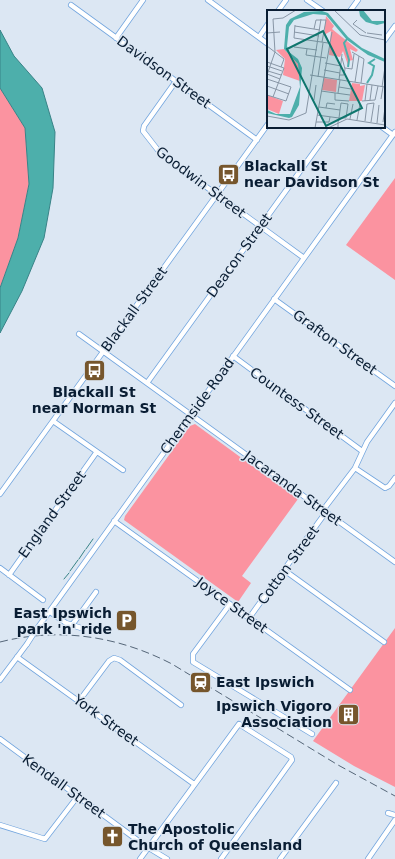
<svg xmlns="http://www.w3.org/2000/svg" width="395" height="859" font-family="'DejaVu Sans',sans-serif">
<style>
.green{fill:#fb93a0}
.water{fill:#4dafab;stroke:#398387}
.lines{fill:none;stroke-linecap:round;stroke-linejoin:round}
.stream{stroke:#398387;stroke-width:1}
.minor-casing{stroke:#72a5de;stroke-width:6}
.minor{stroke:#fff;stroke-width:4.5}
.rail{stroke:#556678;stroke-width:1;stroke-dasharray:8 4;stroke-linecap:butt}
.minor-bridge-casing{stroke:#72a5de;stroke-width:6;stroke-linecap:butt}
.minor-bridge{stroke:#fff;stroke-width:4.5}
.labels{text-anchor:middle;stroke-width:3;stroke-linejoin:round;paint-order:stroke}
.street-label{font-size:14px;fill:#091d33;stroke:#dce7f3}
.poi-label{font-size:14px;font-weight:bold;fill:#091d33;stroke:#dce7f3;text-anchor:start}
.inset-river{fill:none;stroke:#4dafab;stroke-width:2}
.inset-road{fill:none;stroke:#8896a6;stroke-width:1}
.view{fill:#0f766e;fill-opacity:0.15;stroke:#0f766e;stroke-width:2}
.inset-edge{fill:none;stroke:#091d33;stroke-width:2}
</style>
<rect width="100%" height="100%" fill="#dce7f3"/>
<path class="green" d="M0,88L25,128L29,184L18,238L0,288Z
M395,178V280L346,245Z
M195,424L298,499L242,576L251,583L238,602L124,520L125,516L190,426Z
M395,628V787L354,766L313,741Z"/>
<path class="water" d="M0,30L14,56L42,88L55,132L53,188L44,238L22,291L0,333V288L18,238L29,184L25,128L0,88Z"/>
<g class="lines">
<path class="stream" d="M86,549L93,539
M79,559L85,550
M70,571L78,560
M64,579L69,573"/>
<defs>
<path id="minor" d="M208,0L268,44
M307,0L323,11
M71,5L257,140
M278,11L286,0
M350,11L358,0
M259,37L268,24
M116,38L143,0
M384,41L395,26
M176,81L144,126L143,131L161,154L304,258
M382,127L393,135
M274,299L395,386
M79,334L395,562
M233,356L362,451
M147,383L332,127
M53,421L123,470
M355,468L385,488L389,486L395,478
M0,494L268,124
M323,510L355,468L367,442L395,403
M114,521L350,690
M0,568L43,600
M284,570L384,642
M9,575L96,453
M230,604L193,654V662L312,734
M50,612L66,623L81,628
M249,618L326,512
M72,625L96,592
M36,630L395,132
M17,657L194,784
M0,680L27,644
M79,701L109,661L114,658L120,660L181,705
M0,739L144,845L167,859
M388,813L395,815
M0,825L45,839L78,796
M140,859L239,724L291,757L292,760L221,859
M280,859L336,783
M368,859L395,820"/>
</defs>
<use href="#minor" class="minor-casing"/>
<use href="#minor" class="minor"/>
<path class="rail" d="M0,642C59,627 118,636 172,664L338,765L395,796"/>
<defs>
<path id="minor-bridge" d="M27,644L36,630"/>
</defs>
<use href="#minor-bridge" class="minor-bridge-casing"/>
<use href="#minor-bridge" class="minor-bridge"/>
</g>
<defs>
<symbol id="bus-square" viewBox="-11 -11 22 22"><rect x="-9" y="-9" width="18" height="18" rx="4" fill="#76562c" stroke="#dce7f3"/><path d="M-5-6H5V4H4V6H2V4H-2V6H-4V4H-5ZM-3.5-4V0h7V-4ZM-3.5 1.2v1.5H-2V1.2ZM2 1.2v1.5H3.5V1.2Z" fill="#fff"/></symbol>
<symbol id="parking-square" viewBox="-11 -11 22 22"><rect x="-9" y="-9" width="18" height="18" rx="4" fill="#76562c" stroke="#dce7f3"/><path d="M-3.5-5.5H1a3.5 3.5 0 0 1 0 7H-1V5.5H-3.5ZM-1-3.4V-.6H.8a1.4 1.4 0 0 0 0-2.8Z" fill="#fff"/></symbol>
<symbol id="station-square" viewBox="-11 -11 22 22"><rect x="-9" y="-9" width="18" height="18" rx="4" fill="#76562c" stroke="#dce7f3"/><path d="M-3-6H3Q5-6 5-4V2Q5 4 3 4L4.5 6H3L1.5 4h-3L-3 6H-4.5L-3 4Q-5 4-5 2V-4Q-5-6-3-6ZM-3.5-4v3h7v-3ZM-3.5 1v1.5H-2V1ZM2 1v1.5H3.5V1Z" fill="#fff"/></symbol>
<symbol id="building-square" viewBox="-11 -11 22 22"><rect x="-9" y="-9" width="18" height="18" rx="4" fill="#76562c" stroke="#dce7f3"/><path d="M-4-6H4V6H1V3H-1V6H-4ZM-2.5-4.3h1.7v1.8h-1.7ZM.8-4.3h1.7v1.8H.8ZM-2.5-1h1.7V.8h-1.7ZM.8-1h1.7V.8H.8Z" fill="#fff"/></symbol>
<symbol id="church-square" viewBox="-11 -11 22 22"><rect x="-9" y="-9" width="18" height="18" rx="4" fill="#76562c" stroke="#dce7f3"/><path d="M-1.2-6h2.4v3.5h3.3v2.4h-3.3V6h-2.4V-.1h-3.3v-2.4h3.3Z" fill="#fff"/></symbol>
</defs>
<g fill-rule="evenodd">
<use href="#bus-square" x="216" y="162" width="25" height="25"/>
<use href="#bus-square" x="82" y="358" width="25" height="25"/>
<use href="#parking-square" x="114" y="608" width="25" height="25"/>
<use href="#station-square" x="188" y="670" width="25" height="25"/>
<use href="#building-square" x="336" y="702" width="25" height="25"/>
<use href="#church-square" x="100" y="824" width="25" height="25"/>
</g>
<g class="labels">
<g class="street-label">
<text transform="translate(164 72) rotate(36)" y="5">Davidson Street</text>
<text transform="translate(201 182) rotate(37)" y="5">Goodwin Street</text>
<text transform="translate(239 255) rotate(-54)" y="5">Deacon Street</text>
<text transform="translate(134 309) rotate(-54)" y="5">Blackall Street</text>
<text transform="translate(335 342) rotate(36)" y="5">Grafton Street</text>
<text transform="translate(297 403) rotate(36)" y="5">Countess Street</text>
<text transform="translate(197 406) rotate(-54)" y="5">Chermside Road</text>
<text transform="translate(293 488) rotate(36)" y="5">Jacaranda Street</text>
<text transform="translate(52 514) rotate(-54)" y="5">England Street</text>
<text transform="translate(288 565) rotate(-54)" y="5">Cotton Street</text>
<text transform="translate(232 605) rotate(36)" y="5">Joyce Street</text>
<text transform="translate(106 720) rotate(36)" y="5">York Street</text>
<text transform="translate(64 786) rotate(36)" y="5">Kendall Street</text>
</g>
<g class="poi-label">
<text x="244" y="171">Blackall St<tspan x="244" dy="16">near Davidson St</tspan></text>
<text x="94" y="397" text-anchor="middle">Blackall St<tspan x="94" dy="16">near Norman St</tspan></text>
<text x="112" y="618" text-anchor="end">East Ipswich<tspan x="112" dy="16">park 'n' ride</tspan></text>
<text x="216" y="687">East Ipswich</text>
<text x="332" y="711" text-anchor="end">Ipswich Vigoro<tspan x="332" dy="16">Association</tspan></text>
<text x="128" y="834">The Apostolic<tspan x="128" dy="16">Church of Queensland</tspan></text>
</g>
</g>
<g transform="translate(267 10)">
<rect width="118" height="118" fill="#dce7f3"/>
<path d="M59,6L67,16L65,19L91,40L89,42L83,39L86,50L81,51V55L76,41L73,47L62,45L64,21L57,25ZM17,39L31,54L33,71L16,65L18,49L9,40ZM57,68L70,70L69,82L55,80ZM85,73L93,74V76L98,75L95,91H82ZM0,85L16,91L12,104L0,99Z" fill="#fb93a0"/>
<path d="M92,0H96L105,11H118V13L110,15L99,12L93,6ZM55,1L61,3L81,27L95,38L118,49V52L101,45L80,30L59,5L46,4L27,10L22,17L20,36L22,42L31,49L35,58L32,95L25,107L22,108L0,103V100L9,104H23L33,77L31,54L17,39L19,15L23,9L37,2Z" fill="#4dafab"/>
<path class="inset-river" d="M80,29L77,33L82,50L81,57M100,73L105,65L107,56L102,53L108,49"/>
<path class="inset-road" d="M67,0L93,25L118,30M6,9L16,8L29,0M90,10L86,14L99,23M28,15L27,28L61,33M28,16L53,20M47,19L49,10H59L55,32M27,22L52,26M0,23L13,22M100,23L115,25M0,36L17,49L14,57M27,37L50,40M40,39L39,45L59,48M85,42L97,49L94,73M0,52L17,58L6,87M58,53L74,56M0,56L15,61M78,58L85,59L87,44M57,60L73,63M1,61L14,65M0,64L13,69M0,65L8,42L6,9M43,65L118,77M73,65H77L78,59L75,48M51,67L56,33M0,69L24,77M72,70L75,44M88,72L92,46M0,76L22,84M72,77L84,79M115,77L118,57M54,81L83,85M68,83V90L82,91M71,83L73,70M0,85L19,91M114,89L116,77M47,90L49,75M103,90L105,75M19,91L24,77M95,91L108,90L111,76M98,91L100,74M52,97L73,100M59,98L60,93L68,94M50,105L72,108H79L81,94L74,93L73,100L72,108V109L71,112V118M0,106L22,110L39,103L54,9M83,109L86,94M90,110L93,94M98,111L100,94L107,93L104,112M49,112H62L63,107M116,112L118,98M110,113L112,95M48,118L65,22M61,118L80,109L118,115"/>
<path class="view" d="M56,21L95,98L59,116L20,39Z"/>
<rect width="118" height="118" class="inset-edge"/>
</g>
</svg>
